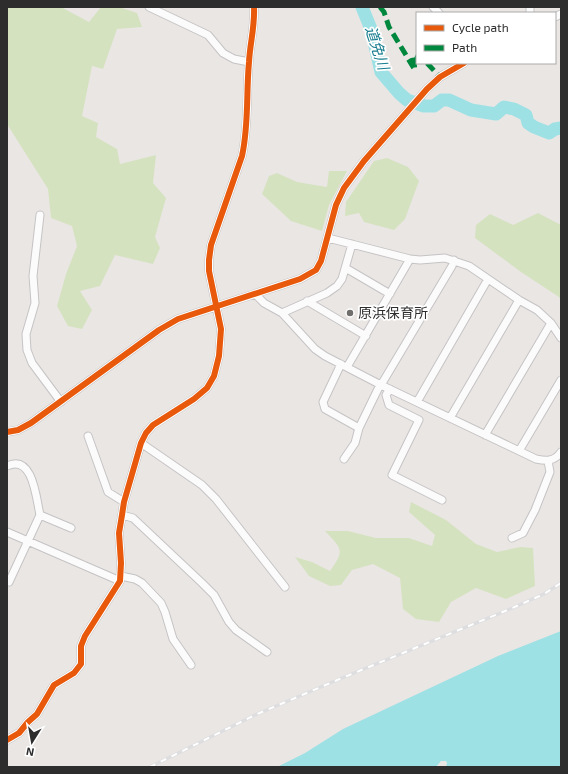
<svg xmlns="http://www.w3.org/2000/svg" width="568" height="774" font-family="'Exo 2','Noto Sans JP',sans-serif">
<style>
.green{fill:#d5e2c0}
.water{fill:#9ee1e5}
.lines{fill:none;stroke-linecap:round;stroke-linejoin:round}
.river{stroke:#9ee1e5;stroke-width:13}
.minor-casing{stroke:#c5c3c4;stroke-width:9}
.minor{stroke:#fcfbfb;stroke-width:7}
.rail-casing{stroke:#dedee0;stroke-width:3.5}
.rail{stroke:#fff;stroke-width:2;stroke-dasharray:6;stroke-linecap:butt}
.quiet{stroke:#00873e;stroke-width:5;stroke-dasharray:10 5;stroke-linecap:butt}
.cycleway-casing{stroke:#fff;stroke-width:8}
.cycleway{stroke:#e8590c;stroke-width:6}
.poi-dot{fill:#6f6e6d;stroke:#fff;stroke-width:1.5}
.labels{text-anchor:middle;stroke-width:3.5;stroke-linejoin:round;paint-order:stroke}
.poi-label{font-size:14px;fill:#2d2d2d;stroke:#fff;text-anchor:start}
.water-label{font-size:15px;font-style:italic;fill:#187d8f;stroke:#fff}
</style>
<rect width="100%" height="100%" fill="#eae6e4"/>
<path class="green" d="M7,7H61L89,22L101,7H119L137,13L142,27L117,29L103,69L92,66L82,116L98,123L96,137L117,149L120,164L156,155L153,183L166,198L155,237L160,248L153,264L115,255L100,286L80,291L92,310L82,329L68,326L57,306L66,274L77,246L72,226L51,218L48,189L7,124Z
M387,158L408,167L419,181L405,219L394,230L364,222L359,213L345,216L346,202L374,161Z
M329,171H347L329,205L322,231L291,221L262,194L269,176L277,173L297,182L327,187Z
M538,213L561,225V300L559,297L521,272L475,238L476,225L490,214L513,225Z
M411,502L446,520L476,544L497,552L520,547L533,548L535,586L506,599L476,588L451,602L439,622L416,619L403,609L400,578L373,564L352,570L341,585L330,586L309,576L295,557L312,562L330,571C345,550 342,549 325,531H348L376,538H409L432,546L435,535L409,512Z"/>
<path class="water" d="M561,631V767H446L447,763L446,761H441L436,767H277L305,753L343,729L498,656Z"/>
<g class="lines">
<path class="river" d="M362,7L371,29L381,72L399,93L407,100L424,106H434L442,100H449L471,110L496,114L504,107L514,109L526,115L528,123L534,127L549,133L555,129L561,128"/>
<defs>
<path id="minor" d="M149,7L208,35L223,53L234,59L249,62
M433,7L439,13
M530,13V7
M555,17L561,14
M40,215L33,276L35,303L26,334L27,350L32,363L61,402
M328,238L410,259L420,260L445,258L469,266L519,300L537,310L551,323L561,338
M345,269L349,270L390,294
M255,294L264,303L282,313L315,349L325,356L381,385L536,459C546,461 554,462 561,452
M307,301L366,336
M282,313L327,293L337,286L342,279L352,244
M341,364L323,402L325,409L359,428
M347,367L410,259
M390,389L386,395L389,405L419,420L392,475L442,500
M417,402L488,279
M450,418L519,300
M7,432L18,430L31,423L159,330L178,319L300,279L316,270L321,261L336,205L344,188L364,161L427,89L440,77L464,63
M485,435L551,323
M88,436L108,492L124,502
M141,443L202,485L216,499L285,587
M519,451L561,380
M344,459L355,443L359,428L378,389L381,385L452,266L454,260
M7,466C33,454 36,497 40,515L71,528
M122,515L133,518L202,583L214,595L229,622L236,630L267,652
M7,532L120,581
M512,538L523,533L535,510L550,472L548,461
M121,576L135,579L142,583L161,603L165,612L173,639L191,665
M9,582L40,515
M7,740L19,733L28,722L37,714L54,685L74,673L81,664V646L85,636L120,581L121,563L119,533L122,515L124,502L141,443L146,433L153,425L194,399L207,388L214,376L219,356L221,329L209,271V260L211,245L242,156C249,125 246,94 249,62C250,43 255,26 254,7"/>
</defs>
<use href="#minor" class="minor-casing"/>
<use href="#minor" class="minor"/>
<defs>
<path id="rail" d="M150,767L255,715L342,678L510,609L544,594L561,583"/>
</defs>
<use href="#rail" class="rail-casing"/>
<use href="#rail" class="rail"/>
<path class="quiet" d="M380,7L384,12L389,27L415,70L413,55L417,57
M427,63L440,77"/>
<defs>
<path id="cycleway" d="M7,432L18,430L31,423L159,330L178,319L300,279L316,270L321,261L336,205L344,188L364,161L427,89L440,77L464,63
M7,740L19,733L28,722L37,714L54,685L74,673L81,664V646L85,636L120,581L121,563L119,533L122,515L124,502L141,443L146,433L153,425L194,399L207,388L214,376L219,356L221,329L209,271V260L211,245L242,156C249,125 246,94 249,62C250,43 255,26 254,7"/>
</defs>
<use href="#cycleway" class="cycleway-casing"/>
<use href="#cycleway" class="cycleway"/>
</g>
<circle class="poi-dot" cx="350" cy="313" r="4"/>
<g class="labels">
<g class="poi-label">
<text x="358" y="318">原浜保育所</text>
</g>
<g class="water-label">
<text transform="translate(377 48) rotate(72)" y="5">道免川</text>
</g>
</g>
<rect width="568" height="774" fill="none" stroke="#2d2d2d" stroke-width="16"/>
<rect x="416" y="12" width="140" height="52" fill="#ffffff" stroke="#ababab"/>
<rect x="424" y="25" width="20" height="6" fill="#e8590c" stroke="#ababab"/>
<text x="452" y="32" font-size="12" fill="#2d2d2d">Cycle path</text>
<rect x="424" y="45" width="20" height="6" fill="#00873e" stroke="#ababab"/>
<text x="452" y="52" font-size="12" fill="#2d2d2d">Path</text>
<g transform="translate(32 742) rotate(191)" stroke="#ffffff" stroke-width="3" paint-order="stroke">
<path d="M0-3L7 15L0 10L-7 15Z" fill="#2d2d2d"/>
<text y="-6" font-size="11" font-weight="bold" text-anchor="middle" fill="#2d2d2d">N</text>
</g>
</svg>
